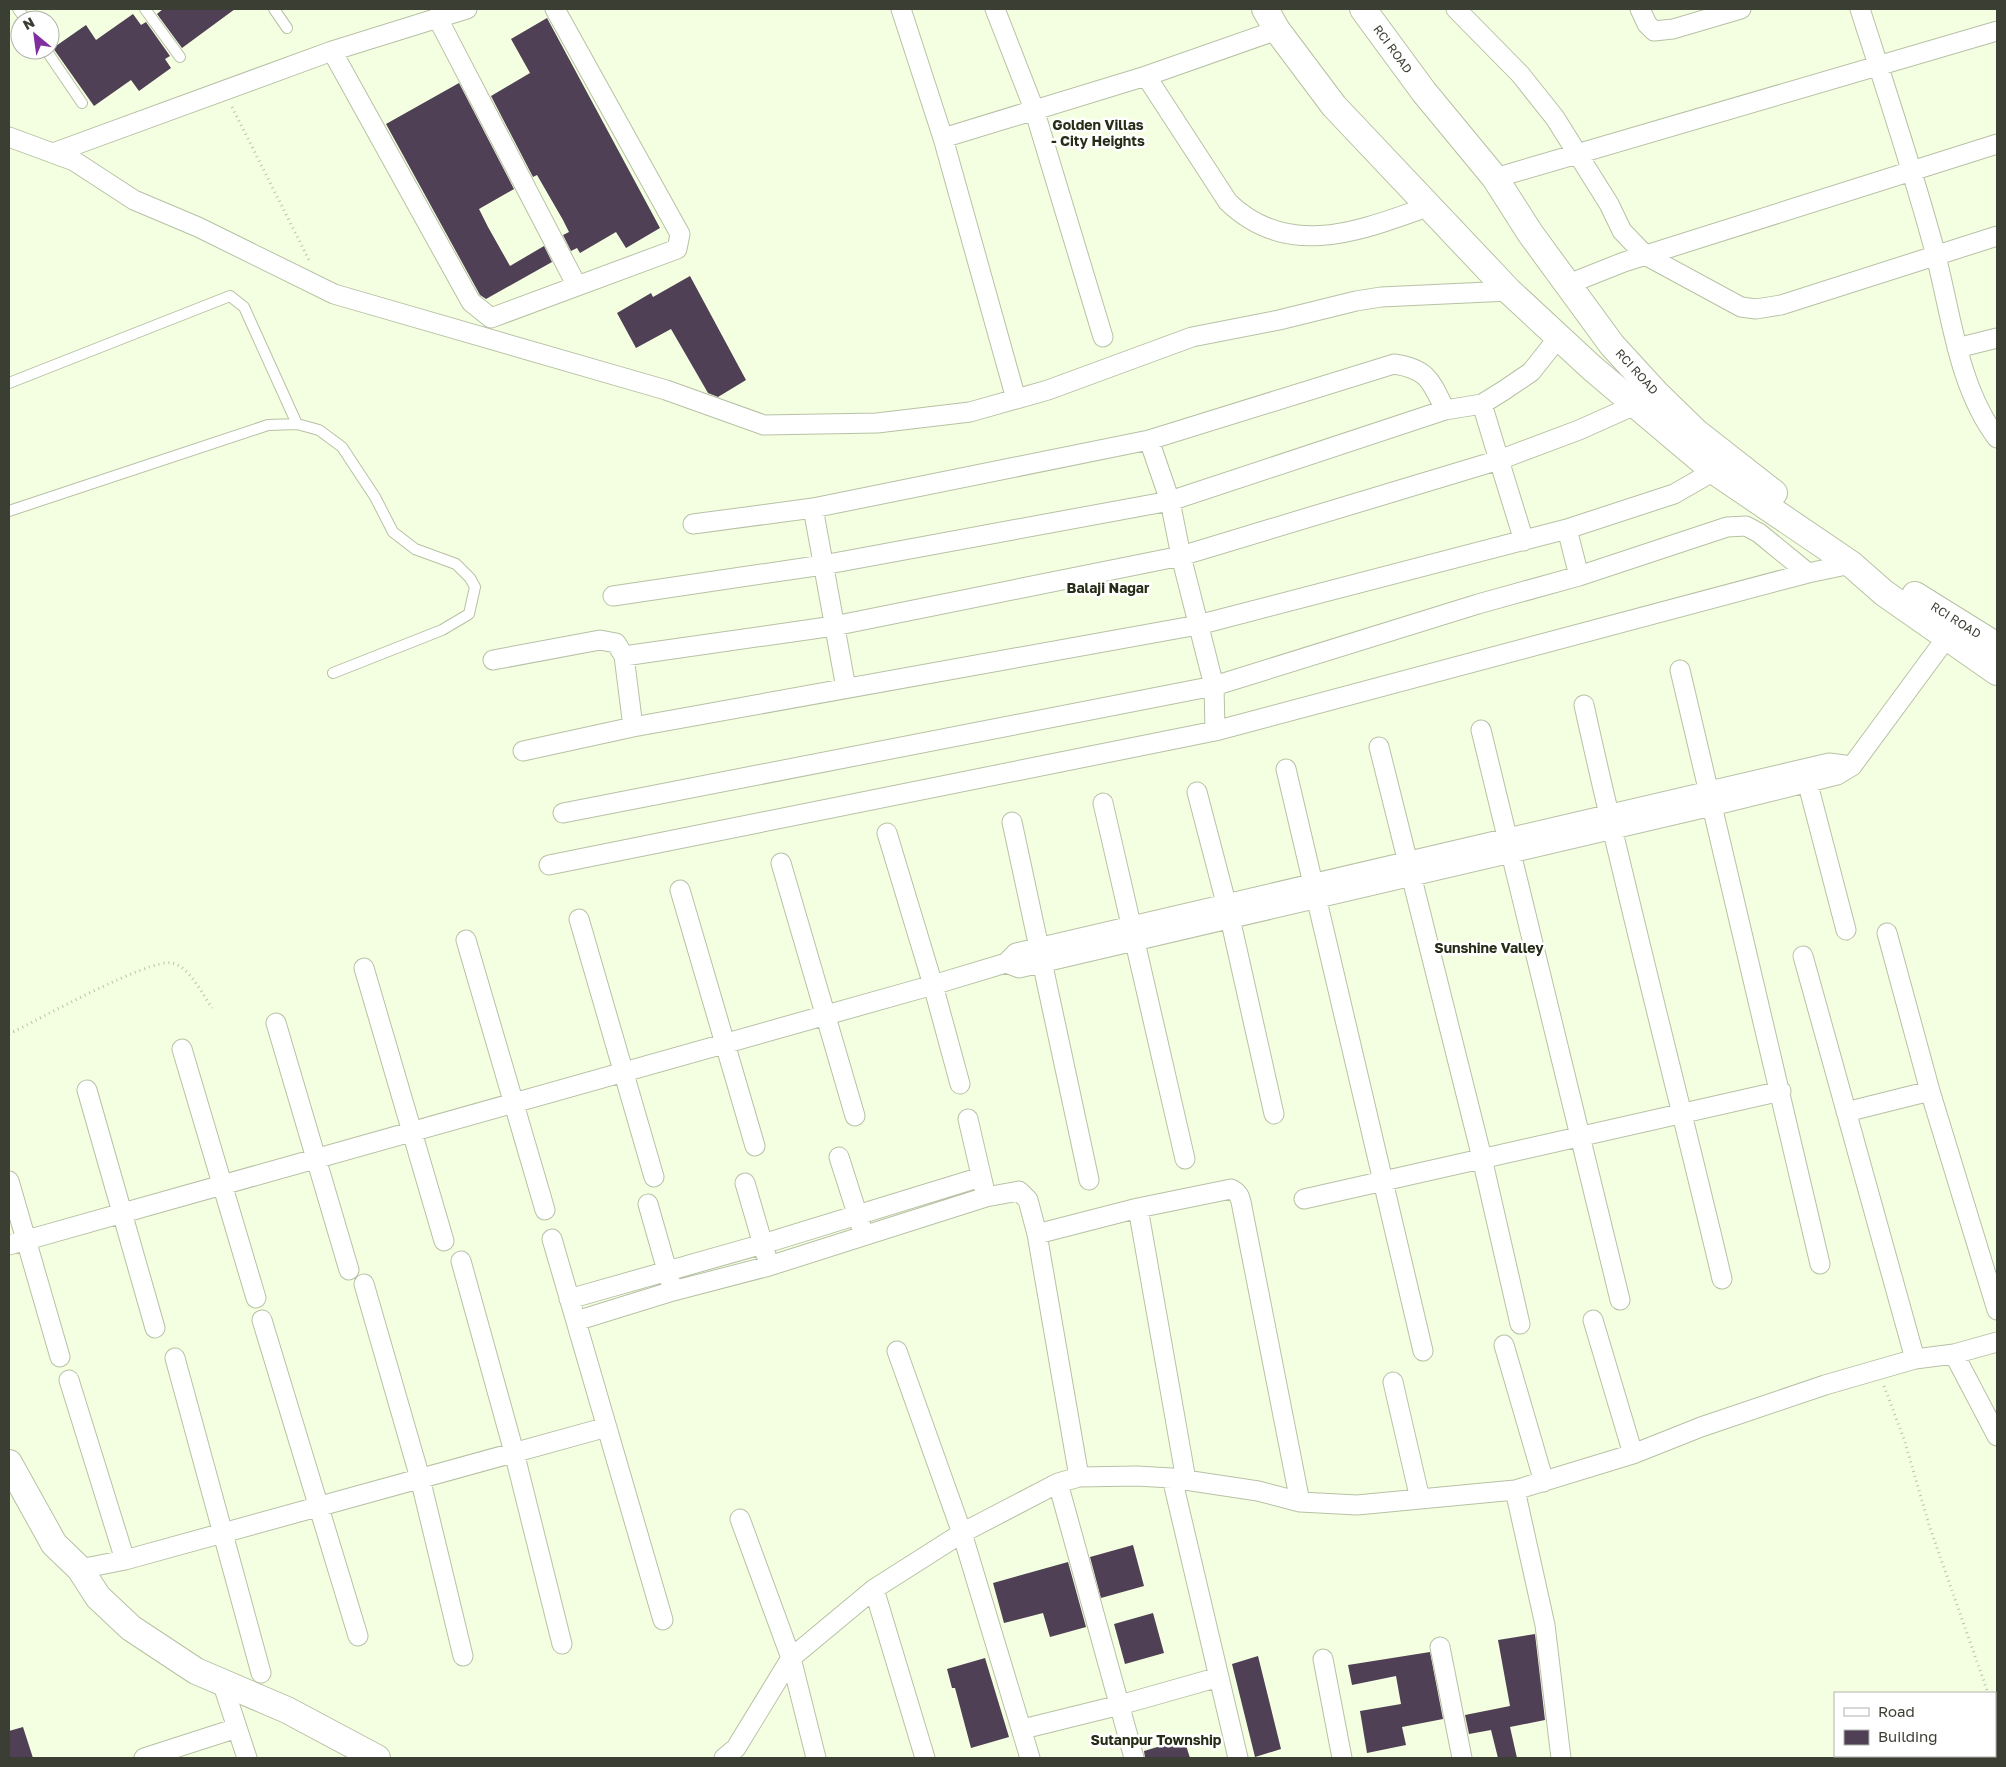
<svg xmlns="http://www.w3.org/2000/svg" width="2006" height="1767" font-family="'Golos Text',sans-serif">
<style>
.building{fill:#4f4055}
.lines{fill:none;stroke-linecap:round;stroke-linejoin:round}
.lane-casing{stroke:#b7c1a5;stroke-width:12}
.street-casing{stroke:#b7c1a5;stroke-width:21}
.secondary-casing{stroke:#b7c1a5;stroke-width:28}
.path{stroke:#bbc4ac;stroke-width:3;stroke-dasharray:1 4;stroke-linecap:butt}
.lane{stroke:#fff;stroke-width:10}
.street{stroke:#fff;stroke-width:19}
.secondary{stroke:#fff;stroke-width:26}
.labels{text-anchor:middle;stroke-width:5;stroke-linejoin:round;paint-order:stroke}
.street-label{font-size:12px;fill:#3b3f33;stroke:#fff}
.neighbourhood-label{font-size:14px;font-weight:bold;fill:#272e17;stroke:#fff}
</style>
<rect width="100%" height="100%" fill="#f4ffe1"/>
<path class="building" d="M163,9H235L182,48L157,14Z
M133,14L141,25L146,22L170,56L165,59L171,68L139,91L131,80L94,106L53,48L86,25L96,40Z
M547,18L660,228L626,248L616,232L580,253L577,248L571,251L563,235L569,232L563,220L537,175L533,177L491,96L530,73L511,39Z
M459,83L514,189L479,209L488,227L510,266L544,246L552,262L486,299L480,295L386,124Z
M690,276L746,380L718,397L708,393L671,329L636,348L617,313L651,293L653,297Z
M1133,1545L1144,1586L1101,1598L1090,1557Z
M1068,1562L1086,1627L1050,1637L1043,1613L1004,1623L993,1583Z
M1153,1613L1164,1653L1125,1664L1114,1624Z
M1535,1634L1545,1720L1510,1727L1517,1758H1498L1491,1730L1469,1734L1465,1715L1510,1706L1498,1640Z
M1430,1652L1443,1719L1402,1727L1406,1745L1367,1753L1360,1711L1401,1704L1396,1676L1352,1685L1348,1665Z
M1258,1656L1281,1749L1255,1757L1232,1664Z
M985,1658L1009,1737L971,1748L955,1688H952L947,1669Z
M23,1727L33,1758H9V1731Z
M1184,1739L1190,1758H1145L1144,1751Z"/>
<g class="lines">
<defs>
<path id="lane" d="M18,9L26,20
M145,9L180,57
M274,9L287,28
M46,50L82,103
M9,383L230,296L244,307L297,424
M9,511L268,425L297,424L319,430L342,447L375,497L393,532L415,549L456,564L470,578L475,587L469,614L442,630L333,673"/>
<path id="street" d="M901,9L943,138L1016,399
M995,9L1034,109L1103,337
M1456,9L1520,74L1555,118L1609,204L1622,231L1645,255L1741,307L1756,309L1781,305L1997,236
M1640,9L1647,24L1654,31L1673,29L1741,9
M1860,9C1886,90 1913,170 1935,252C1951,313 1958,387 1997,438
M437,17L577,286
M332,51L471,302L491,318L677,249L680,234L555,9
M1146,76L1228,202C1288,260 1359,231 1427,207
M9,137L74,161L134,200L198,227L334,294L666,390L764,425L877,423L970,412L1048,390L1192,337L1279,320L1356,301L1381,297L1509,291
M943,138L1146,76L1277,30
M53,153L332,51L467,9
M1495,178L1997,31
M1566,285L1624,262L1997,144
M1957,348L1997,338
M1149,440L1170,501L1181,556L1214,686L1215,731
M813,508L846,688
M693,524L813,508L1149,440L1394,364C1428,369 1431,381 1445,410
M1567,529L1579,576
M1524,541L1499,460L1579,430L1635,405
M613,596L823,565L1170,501L1445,410L1482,404L1503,391L1531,372L1558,338
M624,656L834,626L1181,556L1499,460L1482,404
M493,660L600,640L616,643L624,656L633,727
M1680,670L1820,1264
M1584,705C1626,897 1677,1088 1722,1279
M1481,730L1620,1300
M1379,747L1482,1158L1520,1324
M523,751L633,727L1198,625L1567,529L1674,494L1714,471
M1286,769L1423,1351
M1805,773L1846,930
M1197,792L1230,918L1274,1114
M1103,803L1185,1159
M563,813L1214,686L1478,604L1579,576L1727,527L1746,526L1759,533L1808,573
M1012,822L1089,1180
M887,833L933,985L960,1084
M781,863L855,1116
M549,865L1215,731L1808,573L1851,564
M680,890L755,1146
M579,919L654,1177
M1887,933L1930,1091L1997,1310
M466,940L545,1210
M1803,956L1915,1359
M1006,963L1019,968L1712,806L1837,775L1852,766L1947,637
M364,968L444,1241
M276,1023L349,1270
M182,1049L256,1298
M87,1090L155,1328
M1846,1112L1930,1091
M968,1119L984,1188
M839,1157L861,1226
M9,1181L60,1357
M745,1183L766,1255
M1304,1199L1781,1091
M648,1204L670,1281
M1138,1208L1186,1480
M1037,1234L1138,1208L1231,1189C1241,1193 1241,1202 1243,1212L1300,1502
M552,1239L663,1620
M9,1245L933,985L1006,963L1016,953L1829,763L1852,766
M461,1261L514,1452L562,1644
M364,1284L420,1478L463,1656
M569,1299L763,1244L981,1177
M262,1320L358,1636
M1593,1320L1633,1454
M576,1321L673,1291L769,1266L986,1197L1019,1191L1028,1200L1037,1234L1079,1477
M1504,1345L1544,1482
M897,1351L962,1533L1030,1758
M1954,1354L1997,1436
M175,1358L261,1673
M69,1380L125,1560
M1393,1382L1420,1499
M1172,1478L1238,1758
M1058,1483L1134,1758
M1515,1490L1545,1625L1561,1758
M740,1519L791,1658L816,1758
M80,1569L125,1560L607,1427
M874,1589L925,1758
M1440,1647L1462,1758
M1323,1659L1342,1758
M222,1682L247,1758
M1023,1729L1120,1705L1219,1677
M144,1758L237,1728
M724,1758L736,1748L791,1658L874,1589L962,1533L1058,1483L1079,1477L1136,1476L1172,1478L1258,1491L1300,1502L1357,1505L1515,1490L1633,1454L1701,1427L1825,1385L1915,1359L1954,1354L1997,1342"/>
<g id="secondary">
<path d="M1265,9L1277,30L1334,106L1509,291L1592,368L1714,471L1851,564L1884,593L1997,672"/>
<path id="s1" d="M1363,9L1424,92L1495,178L1530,233L1612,345L1656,393L1696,432L1774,493"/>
<path id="s2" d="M1915,595L1997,646"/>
<path d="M9,1463L54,1544L80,1569L98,1597L131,1628L196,1671L287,1710L377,1758"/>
</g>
</defs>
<use href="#lane" class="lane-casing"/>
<use href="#street" class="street-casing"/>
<use href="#secondary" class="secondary-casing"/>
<path class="path" d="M232,107L310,262
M9,1034C36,1021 149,958 172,963C190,967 202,994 212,1008
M1884,1386L1904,1439L1930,1528L1988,1693
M1995,1714L1997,1721"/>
<use href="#lane" class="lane"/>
<use href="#street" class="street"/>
<use href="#secondary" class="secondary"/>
</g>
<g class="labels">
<g class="street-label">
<text dy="4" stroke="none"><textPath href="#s1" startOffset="50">RCI ROAD</textPath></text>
<text dy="4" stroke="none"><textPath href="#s1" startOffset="455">RCI ROAD</textPath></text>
<text dy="4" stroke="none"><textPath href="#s2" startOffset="48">RCI ROAD</textPath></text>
</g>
<g class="neighbourhood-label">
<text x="1098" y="130">Golden Villas<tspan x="1098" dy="16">- City Heights</tspan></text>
<text x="1108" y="593">Balaji Nagar</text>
<text x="1489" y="953">Sunshine Valley</text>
<text x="1156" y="1745">Sutanpur Township</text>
</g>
</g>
<rect width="2006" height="1767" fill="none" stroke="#3b3f33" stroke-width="20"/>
<rect x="1834" y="1692" width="162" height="65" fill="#ffffff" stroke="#b1b2ad"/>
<rect x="1844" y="1708" width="25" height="8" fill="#ffffff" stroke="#b1b2ad"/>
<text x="1878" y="1717" font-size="15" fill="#3b3f33">Road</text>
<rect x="1844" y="1730" width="25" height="15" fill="#4f4055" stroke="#b1b2ad"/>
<text x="1878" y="1742" font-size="15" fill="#3b3f33">Building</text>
<g transform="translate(35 35) rotate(331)"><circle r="24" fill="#ffffff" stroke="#b1b2ad"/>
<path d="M0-4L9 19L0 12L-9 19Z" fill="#812f9f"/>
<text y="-8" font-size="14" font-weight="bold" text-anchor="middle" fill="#3b3f33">N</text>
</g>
</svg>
